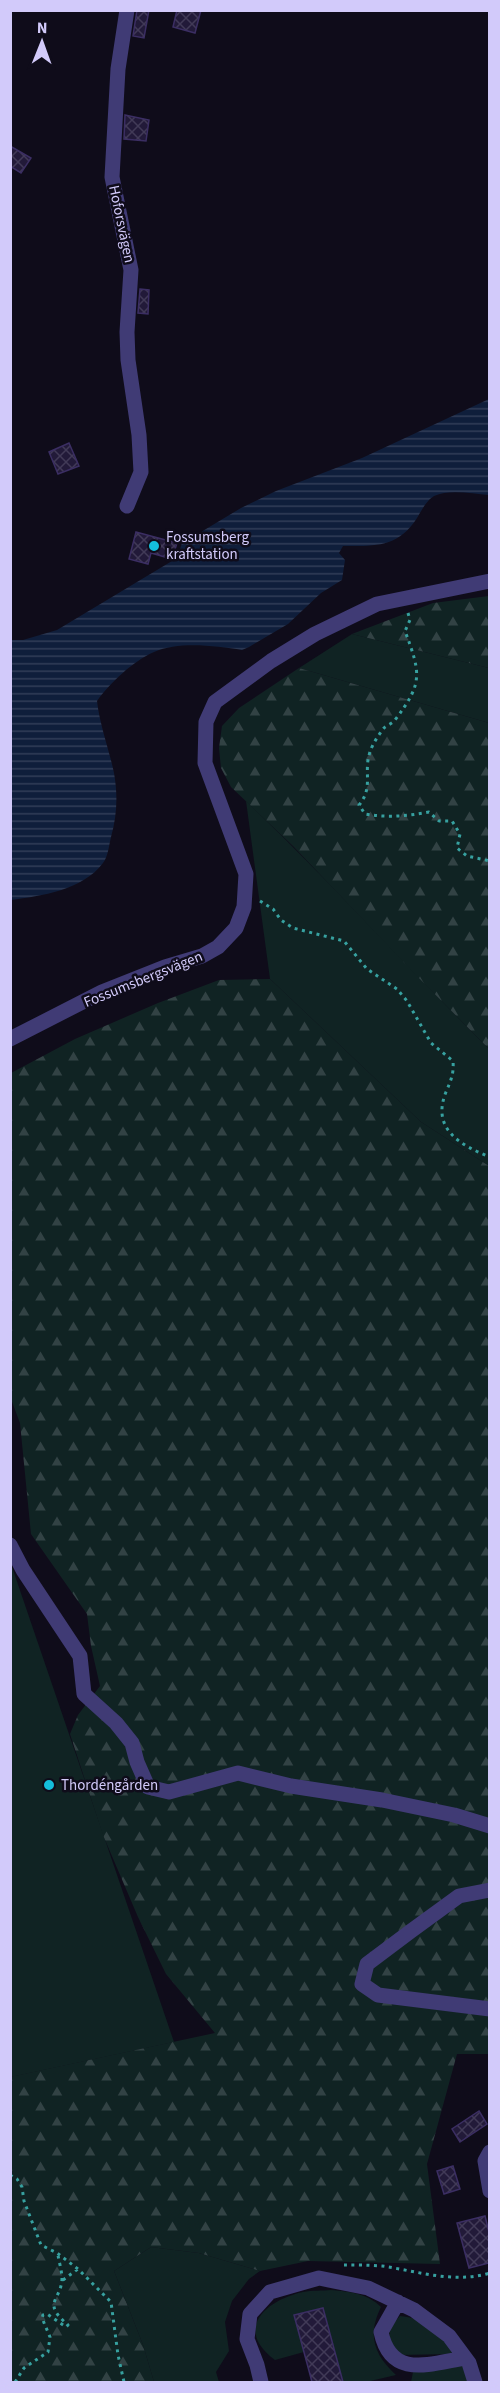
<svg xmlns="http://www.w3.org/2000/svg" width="500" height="2393" font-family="'Source Sans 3',sans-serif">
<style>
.green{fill:#102323}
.forest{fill:url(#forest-firs)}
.water{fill:url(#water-rules)}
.building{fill:url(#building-cross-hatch);stroke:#3b2e63;stroke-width:1.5}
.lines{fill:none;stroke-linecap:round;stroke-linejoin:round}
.path{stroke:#37a1a0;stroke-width:3;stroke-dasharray:3 4.5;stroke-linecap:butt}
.minor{stroke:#403b75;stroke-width:15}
.poi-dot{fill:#14bedc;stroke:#0f0c1a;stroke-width:2}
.labels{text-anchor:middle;stroke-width:5;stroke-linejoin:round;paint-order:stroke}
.street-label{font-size:15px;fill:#d2cafa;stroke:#0f0c1a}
.poi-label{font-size:15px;fill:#d2cafa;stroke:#0f0c1a;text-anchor:start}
</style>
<defs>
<pattern id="forest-firs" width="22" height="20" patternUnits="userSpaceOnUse" patternTransform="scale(1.5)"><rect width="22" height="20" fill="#102323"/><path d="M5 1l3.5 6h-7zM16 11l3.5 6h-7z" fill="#324244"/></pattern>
<pattern id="water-rules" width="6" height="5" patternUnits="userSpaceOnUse" patternTransform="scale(1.5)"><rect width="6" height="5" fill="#0f1e3b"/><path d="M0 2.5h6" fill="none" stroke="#313d58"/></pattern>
<pattern id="building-cross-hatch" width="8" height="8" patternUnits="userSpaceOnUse" patternTransform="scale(1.5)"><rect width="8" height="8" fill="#221a39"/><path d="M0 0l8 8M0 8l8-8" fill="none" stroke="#413a57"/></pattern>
</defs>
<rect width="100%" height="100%" fill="#0f0c1a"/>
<path class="green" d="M352,634L489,668V723L299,668Z
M246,801C330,881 407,967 489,1049V1166L421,1122L270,979Z
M10,1561L174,2042L11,2077H10Z
M151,2247L199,2253L260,2271L249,2279L232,2301L225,2322L229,2351L216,2372L219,2382H154L143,2345L114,2271Z
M331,2290C350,2292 367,2293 381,2307C367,2335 374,2355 396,2375L366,2382H343L323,2308L294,2315L304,2352L275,2360C233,2329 266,2300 303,2292C312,2290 322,2291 331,2290Z
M400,2316C423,2317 443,2335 455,2354L399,2355L389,2342L390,2327Z
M463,2365L470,2382H411L413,2372Z"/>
<path class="forest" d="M489,596V668L352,634L433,603Z
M299,668L489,723V1049L415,974L293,846L231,787L221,768L219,748L222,726L239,708Z
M270,979L421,1122L489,1166L490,2054H457L427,2164L440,2264L308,2261L260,2271L199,2253L151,2247L114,2271L143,2345L154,2382H11L10,2077L215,2033L166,1974L138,1917L103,1835L70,1734L78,1715L100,1686L91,1646L87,1614L31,1534L20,1423L11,1399V1073L75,1039L158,1003L219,980Z"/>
<path class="water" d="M489,399V495C472,494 450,489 434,496C427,500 421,511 417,518C398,548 374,546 343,546L339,553L345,560L342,580L321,593L288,624L249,647L242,650C216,646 179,641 154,652C133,661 110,683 97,701C100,726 109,749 114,773C118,796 117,815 111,837C109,845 108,857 103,863C83,890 41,896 11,900V640H23L57,630L177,558L185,534L196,535L241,508L276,491L362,458Z"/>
<path class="building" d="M137,10H149L144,38L133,36Z
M177,10H201L195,33L173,27Z
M125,115L149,120L146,141L124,139Z
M10,146L31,158L21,173L10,166Z
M140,289L149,290L148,314L138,313Z
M69,443L79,466L58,474L49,452Z
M136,532L177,543L172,559L151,553L148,564L129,559Z
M479,2111L487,2124L460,2142L452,2129Z
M453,2166L460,2189L444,2194L437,2171Z
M485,2216L489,2232V2263L469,2268L457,2223Z
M323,2308L343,2382H312L294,2315Z"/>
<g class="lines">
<path class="path" d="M408,613L410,620L405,631C421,674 423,683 395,720C392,724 387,725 384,728C379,734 372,745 370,752C363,772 374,787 359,805L365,814C387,818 408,816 429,812L439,821H452L460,834L457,848L467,856L490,861
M260,901L273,909L281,920L293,928L344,941L367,969L397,989L407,1001L431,1043L453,1061C454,1074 451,1080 446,1092C431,1129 460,1145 490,1157
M10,2175L17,2179L22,2187L24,2201L41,2245L57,2253L78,2269L111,2302L118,2355L124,2382
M344,2265C356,2265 369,2265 382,2266C417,2271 454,2284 490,2273
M63,2280L78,2269
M15,2382L24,2368L48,2352L50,2337L42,2318L43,2315L47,2314L66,2327L68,2325C41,2302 61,2301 62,2279C62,2271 59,2262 58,2255"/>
<path class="minor" d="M127,10L118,69L112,177L131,270L127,332L128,360L139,435L141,472L127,506
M10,1039L102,992L165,967L202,956L218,947L236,928L244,907L246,874L205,763L206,722L215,702L271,661L315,634L377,604L490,581
M10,1545L23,1570L80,1656L84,1694L116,1723L132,1743L137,1762L148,1787L169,1792L238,1773L291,1786L382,1800L454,1815L490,1826
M490,1890L459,1896L411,1931L367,1964L362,1984L378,1995L490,2009
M490,2152L485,2161L490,2191
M398,2302L381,2332C391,2379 429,2364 465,2358
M261,2382L257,2365L247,2339L250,2314L270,2292L319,2278L368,2288L414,2310L449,2336L469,2363L475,2382"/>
</g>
<g class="poi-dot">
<circle cx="154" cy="546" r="6"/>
<circle cx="49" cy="1785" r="6"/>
</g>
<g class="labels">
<g class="street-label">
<text transform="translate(122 224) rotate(78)" y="5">Hoforsvägen</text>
<text transform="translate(143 979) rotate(-22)" y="5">Fossumsbergsvägen</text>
</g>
<g class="poi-label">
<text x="166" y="542">Fossumsberg<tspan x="166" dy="17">kraftstation</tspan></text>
<text x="61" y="1790">Thordéngården</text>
</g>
</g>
<rect width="500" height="2393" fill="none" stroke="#d2cafa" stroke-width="24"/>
<g transform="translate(42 42) rotate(1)" stroke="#0f0c1a" stroke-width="4.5" paint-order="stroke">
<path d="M0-4.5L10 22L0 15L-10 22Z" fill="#d2cafa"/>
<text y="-9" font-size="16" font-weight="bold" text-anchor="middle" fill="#d2cafa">N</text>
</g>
</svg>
